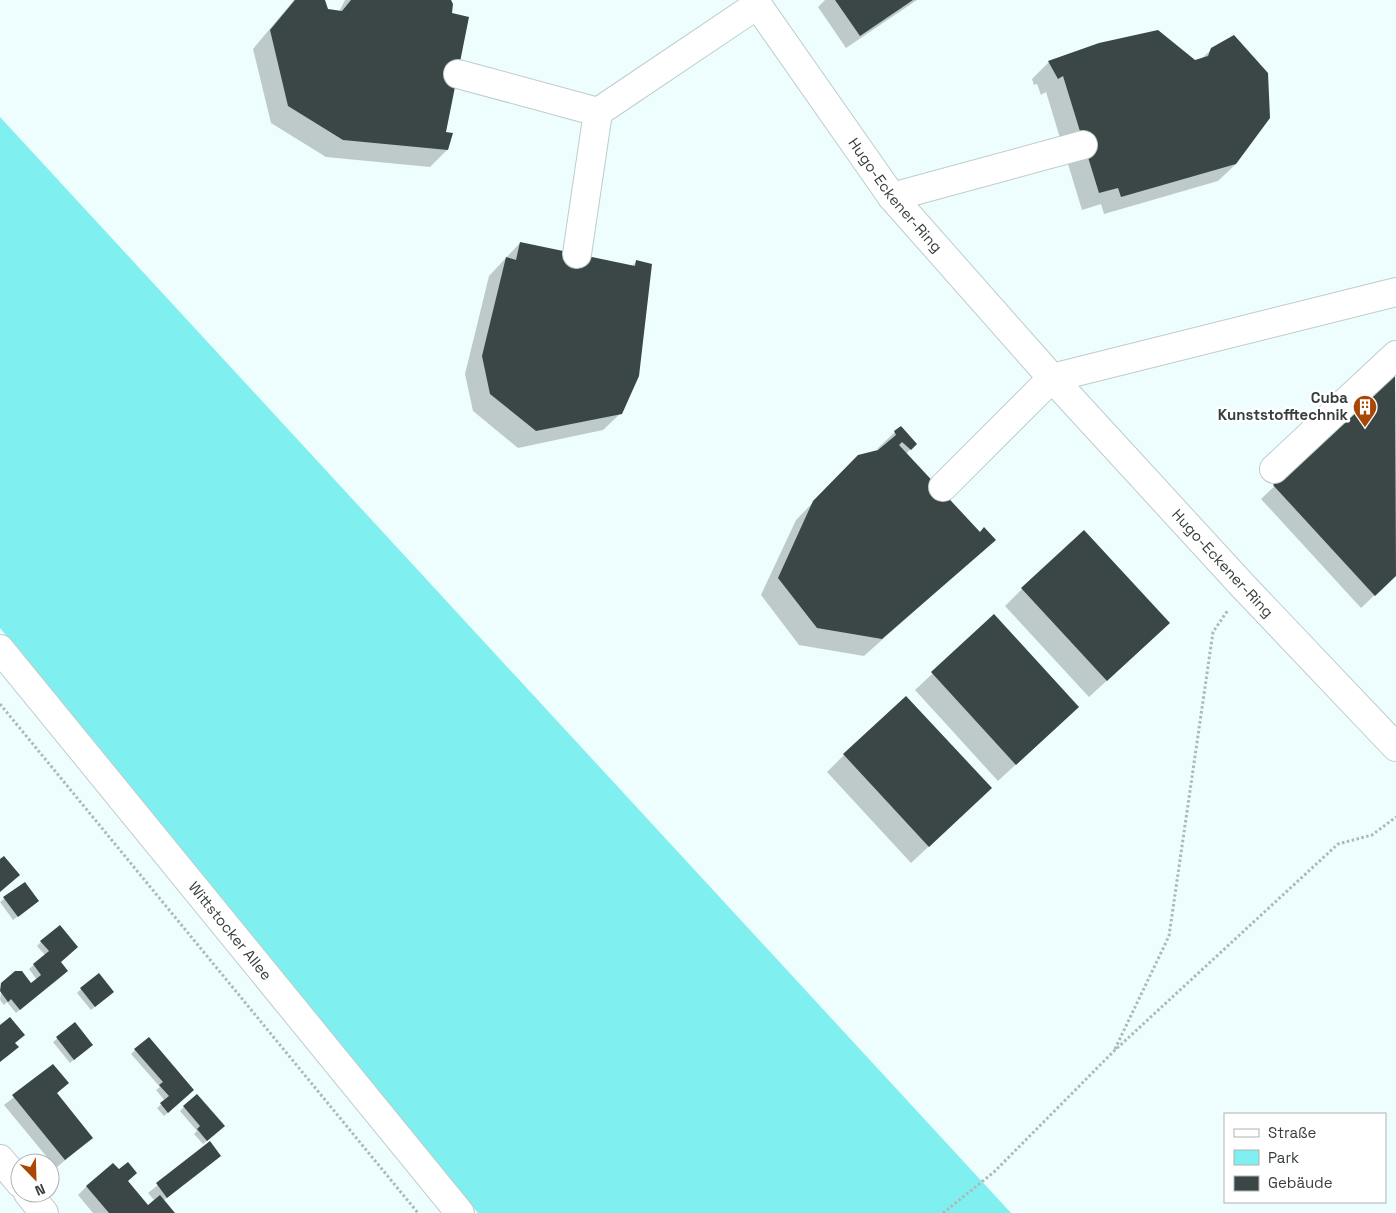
<svg xmlns="http://www.w3.org/2000/svg" width="1396" height="1213" font-family="'Space Grotesk',sans-serif">
<style>
.green{fill:#80efef}
.shadow{fill:#0003}
.building{fill:#3b4747}
.lines{fill:none;stroke-linecap:round;stroke-linejoin:round}
.minor-casing{stroke:#becccc;stroke-width:30}
.major-casing{stroke:#becccc;stroke-width:30}
.path{stroke:#adb9b9;stroke-width:3;stroke-dasharray:2.5 2.5;stroke-linecap:butt}
.minor{stroke:#fff;stroke-width:28}
.major{stroke:#fff;stroke-width:28}
.labels{text-anchor:middle;stroke-width:5;stroke-linejoin:round;paint-order:stroke}
.street-label{font-size:15px;fill:#383e3e;stroke:#fff}
.poi-label{font-size:15px;font-weight:bold;fill:#383e3e;stroke:#fff;text-anchor:end}
</style>
<rect width="100%" height="100%" fill="#eefdfd"/>
<path class="green" d="M0,117L1011,1213H478L0,628Z"/>
<path class="shadow" d="M294,0H324L327,10L339,12L345,0H450L445,133L447,150L430,167L326,157L271,123L253,49Z
M825,0H917L846,48L818,7Z
M1212,49L1236,164L1218,181L1104,214L1101,204L1082,210L1046,92L1041,95L1037,84L1034,85L1032,79L1049,62H1195L1200,60Z
M520,243L632,266L636,262L621,413L603,430L518,448L473,411L465,374L489,276Z
M1395,372L1396,575L1361,608L1261,499Z
M895,432L915,444L906,454L979,533L994,540L864,656L799,645L761,595L796,520L858,456L879,451L877,449Z
M1022,589L1151,640L1089,697L1005,606Z
M994,616L1060,724L998,781L915,690Z
M844,755L973,805L911,863L827,772Z
M24,883L38,901L13,920L0,902Z
M41,942L59,962L63,974L16,1013L7,1002L4,1005L0,1000L2,984H31L37,980L29,969L45,955L37,946Z
M81,989L109,996L91,1010L77,993Z
M75,1024L88,1049L70,1063L53,1042Z
M135,1050L189,1094L164,1116L157,1108L165,1101L156,1090L160,1087L131,1054Z
M53,1066L67,1083L56,1094L91,1138L56,1168L4,1105Z
M184,1107L220,1130L203,1144L194,1134L197,1131L180,1111Z
M210,1143L219,1155L163,1201L173,1213H93L78,1195L87,1186L127,1182L148,1207L155,1201L148,1193Z"/>
<path class="building" d="M295,0H325L328,9L342,11L351,0H451L453,4L452,13L469,17L446,132L453,133L448,150L343,140L288,106L270,30Z
M835,0H913L860,36Z
M1158,30L1195,60L1208,56L1211,48L1234,35L1268,73L1270,118L1236,164L1121,197L1118,188L1099,193L1063,76L1058,79L1048,61L1099,43Z
M520,242L635,266L636,260L652,264L639,376L622,414L536,431L490,394L482,356L506,257L516,260Z
M1395,370L1396,576L1375,596L1273,485Z
M901,426L917,444L911,450L902,442L899,445L980,532L984,527L996,540L882,639L817,628L778,578L813,501L858,455L878,450L896,435L894,431Z
M1084,530L1170,623L1107,681L1021,588Z
M994,614L1079,707L1016,765L931,672Z
M906,696L992,788L929,847L843,754Z
M4,856L20,875L0,892V859Z
M25,882L39,901L18,917L3,897Z
M60,925L78,947L61,962L68,971L20,1010L11,999L8,1002L0,991L1,983L15,971H22L31,983L41,975L33,964L49,951L40,941Z
M99,973L114,992L95,1007L80,988Z
M10,1017L25,1035L15,1043L19,1047L0,1062V1025Z
M75,1022L93,1045L74,1060L56,1037Z
M149,1037L194,1090L168,1113L160,1103L169,1096L159,1085L163,1082L134,1049Z
M53,1064L69,1083L57,1093L93,1138L65,1160L12,1095Z
M197,1094L225,1126L207,1141L197,1129L200,1126L183,1106Z
M210,1141L221,1156L167,1198L156,1183Z
M128,1162L137,1173L128,1181L148,1205L160,1195L175,1213H109L86,1186L113,1163L119,1169Z"/>
<g class="lines">
<defs>
<g id="minor">
<path id="s1" d="M754,0L892,197L1052,378L1243,586L1396,747"/>
<path d="M458,74L598,112"/>
<path d="M892,197L1083,145"/>
<path d="M577,254L598,112L757,5"/>
<path d="M1274,469L1396,355"/>
<path d="M943,487L1052,378L1396,292"/>
<path d="M0,1159L20,1183"/>
<path d="M28,1193L44,1213"/>
</g>
<g id="major">
<path id="s2" d="M0,649L460,1213"/>
</g>
</defs>
<use href="#minor" class="minor-casing"/>
<use href="#major" class="major-casing"/>
<path class="path" d="M0,704L418,1213
M1115,1049L1169,936L1213,632L1228,610
M943,1213L994,1172L1114,1051L1338,844L1372,835L1396,817"/>
<use href="#minor" class="minor"/>
<use href="#major" class="major"/>
</g>
<defs>
<symbol id="building-pin" viewBox="-11 -11 22 30"><path d="M0 17L-7.5 6A9.5 9.5 0 1 1 7.5 6Z" fill="#a94705" stroke="#fff"/><path d="M-4-6H4V6H1V3H-1V6H-4ZM-2.5-4.3h1.7v1.8h-1.7ZM.8-4.3h1.7v1.8H.8ZM-2.5-1h1.7V.8h-1.7ZM.8-1h1.7V.8H.8Z" fill="#fff"/></symbol>
</defs>
<g fill-rule="evenodd">
<use href="#building-pin" x="1351" y="393" width="28" height="38"/>
</g>
<g class="labels">
<g class="street-label">
<text dy="5" stroke="none"><textPath href="#s1" startOffset="241">Hugo-Eckener-Ring</textPath></text>
<text dy="5" stroke="none"><textPath href="#s1" startOffset="734">Hugo-Eckener-Ring</textPath></text>
<text dy="5" stroke="none"><textPath href="#s2" startOffset="364">Wittstocker Allee</textPath></text>
</g>
<g class="poi-label">
<text x="1348" y="403">Cuba<tspan x="1348" dy="17">Kunststofftechnik</tspan></text>
</g>
</g>
<rect x="1224" y="1113" width="162" height="90" fill="#ffffff" stroke="#afb2b2"/>
<rect x="1234" y="1129" width="25" height="8" fill="#ffffff" stroke="#afb2b2"/>
<text x="1268" y="1138" font-size="15" fill="#383e3e">Straße</text>
<rect x="1234" y="1150" width="25" height="15" fill="#80efef" stroke="#afb2b2"/>
<text x="1268" y="1163" font-size="15" fill="#383e3e">Park</text>
<rect x="1234" y="1176" width="25" height="15" fill="#3b4747" stroke="#afb2b2"/>
<text x="1268" y="1188" font-size="15" fill="#383e3e">Gebäude</text>
<g transform="translate(35 1178) rotate(157)"><circle r="24" fill="#ffffff" stroke="#afb2b2"/>
<path d="M0-4L9 19L0 12L-9 19Z" fill="#a94705"/>
<text y="-8" font-size="14" font-weight="bold" text-anchor="middle" fill="#383e3e">N</text>
</g>
</svg>
